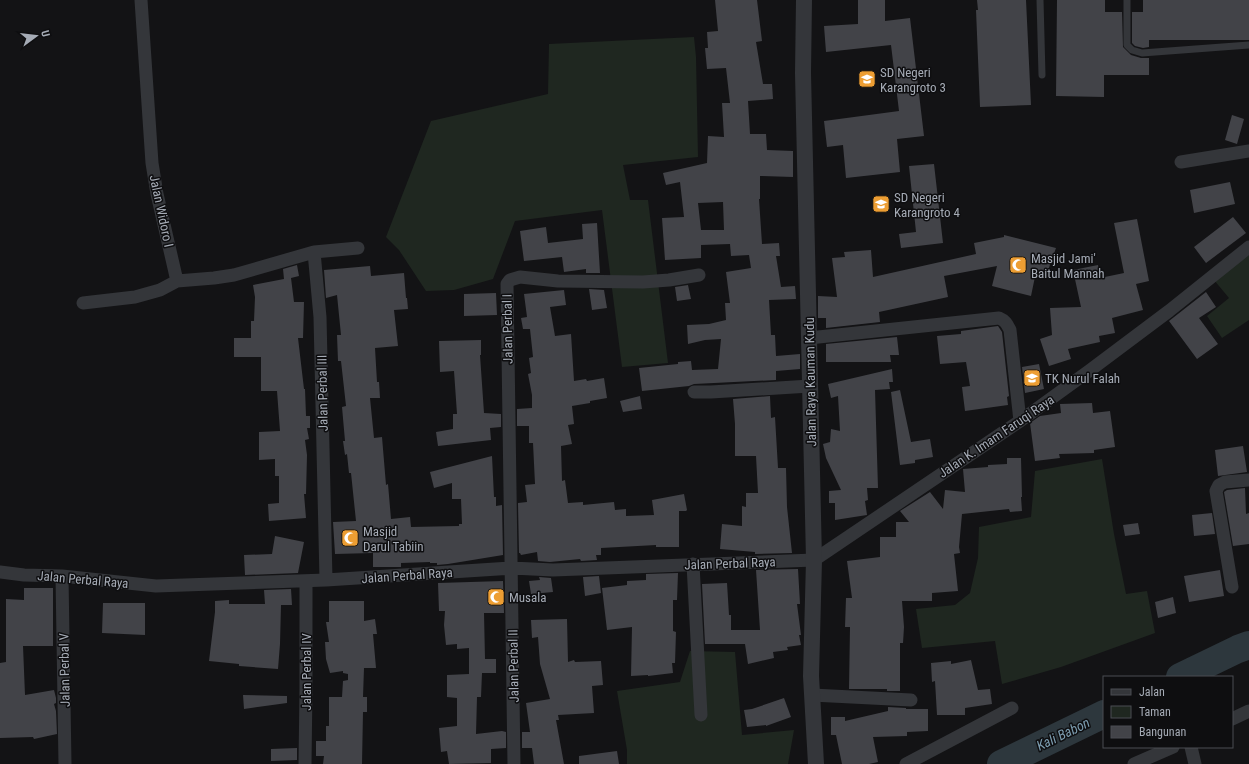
<svg xmlns="http://www.w3.org/2000/svg" width="1249" height="764" font-family="'Roboto Condensed',sans-serif">
<style>
.green{fill:#1f2720}
.lines{fill:none;stroke-linecap:round;stroke-linejoin:round}
.river{stroke:#2d373d;stroke-width:28}
.building{fill:#424348;fill-rule:evenodd}
.service{stroke:#34363a;stroke-width:7}
.minor{stroke:#34363a;stroke-width:13}
.tertiary{stroke:#34363a;stroke-width:16}
.labels{text-anchor:middle;stroke-width:3;stroke-linejoin:round;paint-order:stroke}
.poi-label{font-size:13px;fill:#a5abb5;stroke:#0e0e10;text-anchor:start}
.street-label{font-size:13px;fill:#a5abb5;stroke:#0e0e10}
.water-label{font-size:14px;font-style:italic;fill:#7c9caf;stroke:#0e0e10}
</style>
<rect width="100%" height="100%" fill="#131315"/>
<path class="green" d="M694,37L696,57L698,157L623,165L630,200H648L668,363L622,367L602,210L515,221L493,279L454,290L426,291L399,250L386,237L431,121L548,94L549,44Z
M1249,255V320L1222,338L1207,316L1229,298L1214,280Z
M1102,459L1114,534L1126,594L1147,591L1155,633L1061,667L1002,684L995,641L922,648L916,609L955,605L970,593L978,558L979,527L1031,517L1035,471Z
M690,651L735,652L742,735L794,730L788,764H627V750L617,691L680,682Z"/>
<g class="lines">
<path class="river" d="M1180,677L1238,649L1249,645
M1001,764L1104,714"/>
</g>
<path class="building" d="M715,0H757L762,41L756,42L763,84H772L773,99L748,101L750,134H766L767,150L793,151V177L760,176V199H759L762,244L779,243L780,256H776L781,287L795,286L796,299L769,300L771,335H775L776,356L800,354V369L776,371V380L694,384L689,386L642,391L639,368L678,364V362L691,361L692,370L718,369L721,339L705,340L688,344L687,325L709,324L726,320L725,303H730L726,272L751,268L749,255L731,256L730,244L701,245V258L665,260L662,218L684,217L680,182L666,185L663,173L707,163L708,136L724,137L722,103H730L726,68L707,69L705,48H708L707,32L718,31ZM723,202L724,230H701L698,203Z
M858,0H885V21L910,18L924,136L897,139L900,172L846,178L843,145L827,147L824,121L899,111L891,45L826,52L824,26L858,24Z
M977,0H1026L1031,105L980,107L976,10H978Z
M1057,0H1105V12H1122L1123,47L1131,55L1141,58H1149V75H1104V97L1056,96Z
M1143,0H1249V40H1149V47L1143,48L1135,46L1132,43V12H1143Z
M1232,115L1244,119L1237,144L1225,140Z
M934,164L943,243L901,248L899,234L916,232L909,166Z
M1230,182L1235,204L1194,213L1190,190Z
M1233,217L1246,233L1206,263L1194,247Z
M1137,219L1149,281L1136,284L1143,310L1112,318L1115,333L1099,336L1100,342L1068,349L1071,359L1049,366L1040,339L1052,335L1050,308L1081,307L1073,270L1098,265L1100,278L1124,273L1114,223Z
M597,223L600,273H586V269L564,272L562,257L524,261L520,231L546,227L548,243L583,239L582,224Z
M1004,235L1056,248L1046,276L1036,272L1031,296L992,286L997,266L944,276L948,297L879,312L880,322L826,328V318H818V296L837,297L832,258L845,257L844,252L871,250L873,277L976,254L974,243L1004,237Z
M297,265L299,276L291,278L294,302H304L303,338H298L304,389H305L306,416H310V428H307L309,439L305,440L307,455L306,494H304L306,518L269,521L268,504L279,503V476H275V459L259,460V432L280,431L277,391H261V357H234V338H251V321H254L255,297L253,285L284,279L283,269Z
M370,266L371,276L404,273L406,298H407L408,309L394,310L398,346L375,348L377,382H379L380,398H370L374,438L382,437L386,485L388,484L391,519L410,517L411,527L459,526V524H462L461,499H452V483L434,488L430,472L492,456L494,497H496V506L502,505L503,555L448,564L437,565V563H430V562L401,563V567H373V553L335,554L333,522L356,521L351,473H349L347,454L345,455L343,441H345L342,407L346,406L341,361H338L337,335H341L337,295L326,298L324,270Z
M688,285L691,299L677,301L675,287Z
M589,289L604,290L607,308L592,310Z
M564,290L566,305L550,307L555,336L571,334L574,381L586,379L587,381L604,378L607,398L590,401V403L572,406L574,424L568,425L572,444L561,446L562,481L565,480L568,503L583,502V505L614,502L615,510L626,509V516L654,515L652,500L684,494L687,510L686,511H679V547H656V545L601,548V555H596L597,560L581,561L580,559L550,562L538,561L537,552L521,555L520,553H519L518,503L527,502L525,485L535,484L533,443H529V426H517V409L532,408V395L528,374L531,373L529,358L533,357L530,329H523L521,318L527,317L524,294Z
M1206,292L1216,307L1199,318L1218,344L1197,359L1169,321Z
M496,293L497,315L464,316V294Z
M998,326L1002,332L1009,396L1007,397L1008,405L965,411L962,387L970,386L966,362L940,364L937,336L961,334V331Z
M897,337L899,355H890L891,362H826V344Z
M481,340V355H480L484,413L501,414V427L490,428L491,440L438,446L436,432L453,429V414H457L454,371L440,372L439,341Z
M1039,364L1044,389L1025,393L1022,367Z
M892,369L893,382H889L890,389L875,390L878,488H867L868,500L865,501L867,515L835,520V503H829V491L841,490L826,458L823,444L830,442L831,429L840,431L838,396L831,398L828,384Z
M900,390L911,442L930,439L933,457L915,460V463L900,465L891,392Z
M640,396L642,409L623,412L620,401Z
M770,396L771,418L775,417L778,468H786L787,507L792,553L755,554V552L720,549L722,524L742,526V506L746,507V493H758L756,456H735V424L733,399Z
M1092,403L1093,413L1110,411L1115,447L1094,450V453L1059,454L1060,458L1035,461L1030,423L1040,416L1061,413L1060,404Z
M1243,446L1247,472L1218,476L1215,450Z
M1007,458H1021L1022,497H1021L1022,511L1010,512L1009,509L962,514L959,547L960,553L954,554L958,591L932,593V601H902L904,627L903,643H900V691H887V689H849L850,627H845L846,598H852L847,561L880,557V537H896V522H909L900,511L930,492L943,509L945,490L965,492L963,469L988,467V465L1007,464Z
M1245,488L1246,514L1249,513V544L1233,546L1224,492L1227,490Z
M1212,513L1215,534L1194,536L1192,515Z
M1138,523L1140,534L1125,536L1123,525Z
M275,536L304,542L298,573L245,575L244,555L272,554Z
M798,569L800,604H797L801,635H799L801,645L787,647L788,650L773,652L774,658L748,664L745,644H705L702,584L727,583L729,615H731V630H760L756,570Z
M1220,570L1224,596L1189,602L1184,576Z
M678,573L677,600H673V631L676,632L675,663H672L673,673L648,676V675L631,676L632,627L607,630L602,588L627,585V581L646,580V574Z
M599,576L601,593L585,596L583,577Z
M539,577L551,578L553,592L531,594L529,581L540,580Z
M503,581L504,613H484L485,659H496V673H482L481,697H477L476,734L502,731L506,732V748L491,749V763L449,764L447,751L441,752L439,728L457,726V698L447,697V675L469,674V648L457,649V644L446,645L444,625L445,611H439L438,583Z
M24,588H53V646H23L25,695L54,690L56,698V703L54,704L56,711L57,734L34,739L33,737L0,738V663L6,662V599L24,600Z
M291,589L292,605H281L280,644L278,669L239,666V664L209,661L215,612V601L229,600V604H265L264,590Z
M1173,597L1176,613L1158,618L1155,602Z
M329,601H364V621L375,619L377,634H373L376,668H364L363,697H367V712H363L362,764H323L324,756H316V741H326V726H329V697H342L343,681L348,680V674L343,673V671L330,673L326,659L325,642H329L326,622H329Z
M103,603H145V635L102,633Z
M567,619L568,662L574,660L575,662L601,661L603,685L592,686L594,713L558,715L559,720H556L564,764H534L532,748H522V732H530L526,703L550,699L540,664L538,637L532,638L531,620Z
M971,660L978,690L990,689L992,704L965,708V715H937L935,681L932,682L931,663L951,661V664Z
M243,695L287,696V703L244,709Z
M784,698L791,717L766,726V725L747,727L744,710L752,709Z
M888,707L906,708V709H928V731L907,732V736L873,737L878,762L869,764H842L836,735H831V717H845V721L888,711Z
M297,748V760L271,761V749Z
M617,751L619,764H579V756Z"/>
<g class="lines">
<path class="service" d="M1040,0L1042,75
M1127,0V45L1132,50L1142,53L1249,45"/>
<path class="minor" d="M141,0L152,163L157,194L177,281L214,278L234,275L314,252
M1181,162L1249,151
M83,303L135,297L160,290L177,281
M809,338L999,318C1006,321 1007,324 1010,330L1020,421
M694,392H711L810,386
M693,564L701,715
M0,572L24,575L62,576L156,586L326,580L512,568L553,570L814,560L1020,421L1089,371L1169,311L1249,247
M62,576L65,764
M326,580L320,317L314,252L358,248
M1232,587L1216,491L1219,485L1225,482L1249,480
M812,695L911,700
M1232,719L1249,711
M1191,747L1195,764
M305,764L306,688V581
M514,764L507,284L510,280L520,277L558,281L643,282L669,280L699,275
M906,764L1012,708
M1134,764L1173,747"/>
<path class="tertiary" d="M804,0L803,73L814,560L811,676L816,764"/>
</g>
<defs>
<symbol id="school-square" viewBox="-11 -11 22 22"><rect x="-9" y="-9" width="18" height="18" rx="4" fill="#ed9e33" stroke="#0e0e10"/><path d="M0-5L7-2L0 1L-7-2ZM-4 1L0 2.5L4 1V4Q0 6-4 4Z" fill="#fff"/></symbol>
<symbol id="mosque-square" viewBox="-11 -11 22 22"><rect x="-9" y="-9" width="18" height="18" rx="4" fill="#ed9e33" stroke="#0e0e10"/><path d="M3.5-4.9A6 6 0 1 0 3.5 4.9A5 5 0 1 1 3.5-4.9Z" fill="#fff"/></symbol>
</defs>
<g fill-rule="evenodd">
<use href="#school-square" x="857" y="69" width="20" height="20"/>
<use href="#school-square" x="871" y="194" width="20" height="20"/>
<use href="#mosque-square" x="1008" y="255" width="20" height="20"/>
<use href="#school-square" x="1022" y="368" width="20" height="20"/>
<use href="#mosque-square" x="340" y="528" width="20" height="20"/>
<use href="#mosque-square" x="486" y="587" width="20" height="20"/>
</g>
<g class="labels">
<g class="poi-label">
<text x="880" y="77">SD Negeri<tspan x="880" dy="15">Karangroto 3</tspan></text>
<text x="894" y="202">SD Negeri<tspan x="894" dy="15">Karangroto 4</tspan></text>
<text x="1031" y="263">Masjid Jami'<tspan x="1031" dy="15">Baitul Mannah</tspan></text>
<text x="1045" y="383">TK Nurul Falah</text>
<text x="363" y="536">Masjid<tspan x="363" dy="15">Darul Tabiin</tspan></text>
<text x="509" y="602">Musala</text>
</g>
<g class="street-label">
<text transform="translate(162 211) rotate(78)" y="5">Jalan Widoro I</text>
<text transform="translate(507 329) rotate(-91)" y="5">Jalan Perbal I</text>
<text transform="translate(810 382) rotate(-91)" y="5">Jalan Raya Kauman Kudu</text>
<text transform="translate(322 393) rotate(-91)" y="5">Jalan Perbal III</text>
<text transform="translate(996 436) rotate(-34)" y="5">Jalan K. Imam Faruqi Raya</text>
<text transform="translate(730 563) rotate(-2)" y="5">Jalan Perbal Raya</text>
<text transform="translate(407 575) rotate(-4)" y="5">Jalan Perbal Raya</text>
<text transform="translate(83 579) rotate(5)" y="5">Jalan Perbal Raya</text>
<text transform="translate(513 666) rotate(-91)" y="5">Jalan Perbal II</text>
<text transform="translate(64 670) rotate(-91)" y="5">Jalan Perbal V</text>
<text transform="translate(306 672) rotate(-90)" y="5">Jalan Perbal IV</text>
</g>
<g class="water-label">
<text transform="translate(1063 734) rotate(-26)" y="5">Kali Babon</text>
</g>
</g>
<rect x="1103" y="676" width="130" height="72" fill="#0e0e10" stroke="#4a4d52"/>
<rect x="1111" y="689" width="20" height="6" fill="#34363a" stroke="#4a4d52"/>
<text x="1139" y="696" font-size="12" fill="#a5abb5">Jalan</text>
<rect x="1111" y="706" width="20" height="12" fill="#1f2720" stroke="#4a4d52"/>
<text x="1139" y="716" font-size="12" fill="#a5abb5">Taman</text>
<rect x="1111" y="726" width="20" height="12" fill="#424348" stroke="#4a4d52"/>
<text x="1139" y="736" font-size="12" fill="#a5abb5">Bangunan</text>
<g transform="translate(36 36) rotate(75)" stroke="#0e0e10" stroke-width="3" paint-order="stroke">
<path d="M0-3L7 15L0 10L-7 15Z" fill="#a5abb5"/>
<text y="-6" font-size="11" font-weight="bold" text-anchor="middle" fill="#a5abb5">U</text>
</g>
</svg>
